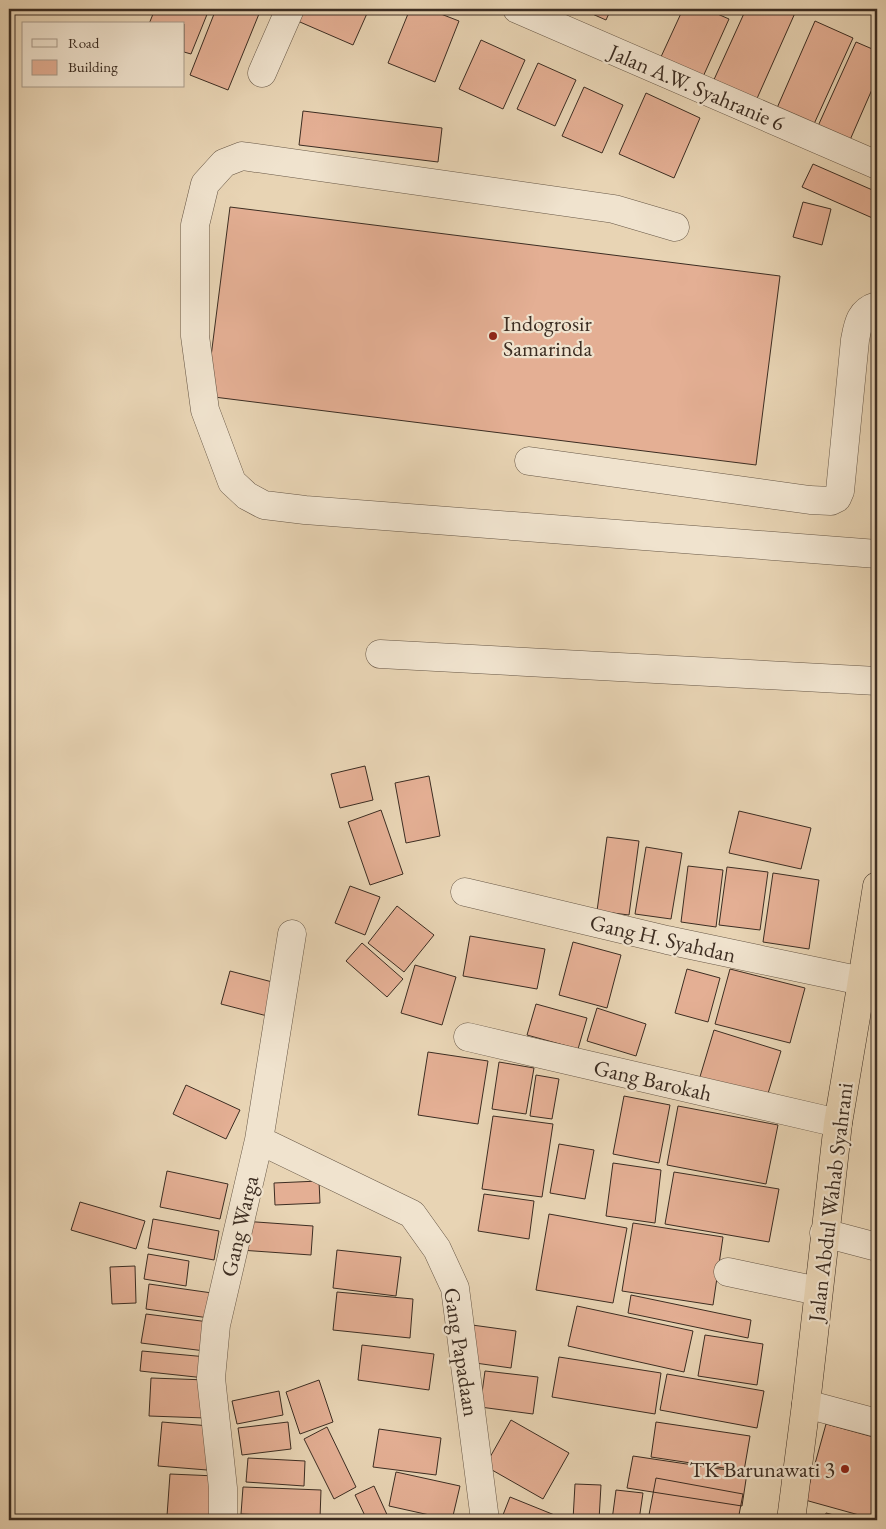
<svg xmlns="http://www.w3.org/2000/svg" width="886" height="1529" font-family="'EB Garamond',serif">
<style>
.building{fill:#e4af94;stroke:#3c2d22}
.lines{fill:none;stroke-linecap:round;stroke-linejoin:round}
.minor-casing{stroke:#675746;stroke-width:29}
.highway-casing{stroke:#3c2d22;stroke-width:29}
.minor{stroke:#f0e3ce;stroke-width:28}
.highway{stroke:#e8d4b4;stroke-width:28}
.poi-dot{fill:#8f2418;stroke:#f0e3ce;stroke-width:2}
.labels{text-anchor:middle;stroke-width:4.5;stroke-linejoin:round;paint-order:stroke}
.street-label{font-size:22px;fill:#3c2d22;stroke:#f0e3ce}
.poi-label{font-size:22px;fill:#3c2d22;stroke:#f0e3ce;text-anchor:start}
</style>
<rect width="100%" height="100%" fill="#e8d4b4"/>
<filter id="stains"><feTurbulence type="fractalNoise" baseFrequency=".004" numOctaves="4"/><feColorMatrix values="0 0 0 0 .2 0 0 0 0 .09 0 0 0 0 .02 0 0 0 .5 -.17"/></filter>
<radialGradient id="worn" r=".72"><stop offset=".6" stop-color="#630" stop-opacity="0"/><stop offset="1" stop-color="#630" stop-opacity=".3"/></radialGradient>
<path class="building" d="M155,9H200L208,12L191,54L184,52V24H149Z
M216,9H261L228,90L190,75Z
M297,9H369L353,45L293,19Z
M410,9H428L459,21L435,82L388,63Z
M581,9H611L606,20Z
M683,9H706L729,19L702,79L660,59Z
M746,9H786L795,13L755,103L712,84Z
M815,21L853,38L814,124L777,108Z
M481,40L525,60L503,109L459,89Z
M856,42L877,51V78L850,140L818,126Z
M538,63L576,80L555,126L517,109Z
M584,87L623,105L602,153L562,136Z
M646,93L700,118L674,178L619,154Z
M303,111L442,128L438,162L299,145Z
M813,164L877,192V220L802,187Z
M803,202L831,209L822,245L793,237Z
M230,207L780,276L756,465L206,396Z
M365,766L373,800L340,808L331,774Z
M429,776L440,836L406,843L395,783Z
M381,810L403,874L370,885L348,822Z
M739,811L811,828L801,869L729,853Z
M607,837L639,841L629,915L597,911Z
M646,847L682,853L671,919L635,914Z
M688,866L723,870L716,927L681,922Z
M727,867L768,872L760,930L719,925Z
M773,873L819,880L809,949L763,942Z
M350,886L380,897L365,935L335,923Z
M397,906L434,935L404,972L368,943Z
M470,936L545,949L537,989L463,976Z
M573,942L621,955L607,1008L559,995Z
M362,943L403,979L387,997L346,961Z
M415,965L456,977L442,1025L401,1013Z
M687,969L720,978L708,1022L675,1013Z
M730,969L805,988L790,1043L715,1024Z
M230,971L284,985L275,1018L221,1004Z
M536,1004L587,1018L578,1049L527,1035Z
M597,1008L646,1024L636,1056L587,1041Z
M714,1030L781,1051L766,1100L699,1080Z
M428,1052L488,1061L478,1124L418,1115Z
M499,1062L534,1068L526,1114L492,1109Z
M536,1075L559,1079L552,1119L530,1116Z
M186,1085L240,1110L226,1139L173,1114Z
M624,1096L670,1105L659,1163L613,1154Z
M678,1106L778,1125L766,1184L667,1165Z
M493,1116L553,1124L542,1197L482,1189Z
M559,1144L594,1150L585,1199L550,1193Z
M613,1163L661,1170L655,1223L606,1216Z
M167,1171L228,1184L220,1219L160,1207Z
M674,1172L779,1189L769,1242L665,1224Z
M319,1181L320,1203L275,1205L274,1183Z
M484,1194L534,1201L529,1239L478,1231Z
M80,1202L145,1221L136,1249L71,1230Z
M549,1214L627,1228L613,1303L536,1290Z
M153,1219L219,1231L214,1260L148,1248Z
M242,1221L313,1226L311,1255L240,1250Z
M633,1223L723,1237L713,1305L622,1291Z
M337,1250L401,1257L396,1296L333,1288Z
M148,1254L189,1261L186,1286L144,1279Z
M135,1266L136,1303L112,1304L110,1267Z
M149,1284L212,1293L209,1318L146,1309Z
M337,1292L413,1299L410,1338L333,1330Z
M631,1295L751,1320L748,1338L628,1313Z
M577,1306L693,1331L684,1372L568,1346Z
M146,1314L209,1322L205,1351L141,1343Z
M472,1325L516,1331L511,1368L468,1362Z
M705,1335L763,1344L757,1385L698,1376Z
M362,1345L434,1354L429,1390L358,1380Z
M142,1351L207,1357L205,1378L140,1371Z
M559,1357L661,1373L655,1414L552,1397Z
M485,1371L538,1377L533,1414L480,1407Z
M667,1374L764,1391L757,1428L660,1410Z
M151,1378L207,1380L206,1418L149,1416Z
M319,1380L333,1422L300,1434L286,1392Z
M279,1391L283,1415L237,1424L232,1401Z
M511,1420L569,1453L543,1499L485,1466Z
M162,1422L210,1426L207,1470L158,1466Z
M288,1422L291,1449L242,1455L238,1428Z
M656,1422L750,1436L744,1471L651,1457Z
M826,1424L877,1438V1520L805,1500Z
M327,1427L356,1487L334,1499L304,1439Z
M379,1429L441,1438L436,1475L373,1467Z
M633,1456L747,1473L742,1506L627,1488Z
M248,1458L305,1461L304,1486L246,1482Z
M396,1472L460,1486L452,1520L389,1506Z
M170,1474L216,1476L213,1519L167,1516Z
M656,1478L743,1494L738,1520H648Z
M575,1484L601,1485L599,1520H573Z
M374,1486L389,1519L387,1520H367L355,1495Z
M243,1487L321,1490L320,1518L241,1514Z
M616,1490L643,1493L639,1520H612Z
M510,1497L557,1516L555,1520H501Z
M826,1513L854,1520H824Z
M240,1517L275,1520H240Z"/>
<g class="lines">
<defs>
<path id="minor" d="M517,9L877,165
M262,73L290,9
M675,227L614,209L242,156L224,163L205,184L195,225V336L205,410L232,482L247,496L264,505L305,510L877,554
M529,461L810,500L831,501L837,498L840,491L855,340C858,324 860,311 877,306
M380,654L877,681
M465,892L667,940L862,981
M468,1037L838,1123
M259,1140L412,1214L437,1249L455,1288L485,1520
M824,1233L877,1247
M728,1272L818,1291
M806,1404L877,1423
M223,1520V1488L211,1378L216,1325L259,1140L292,934"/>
<path id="highway" d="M791,1520L806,1404L838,1123L860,993L877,886"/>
</defs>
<use href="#minor" class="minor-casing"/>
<use href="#highway" class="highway-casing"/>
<use href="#minor" class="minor"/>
<use href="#highway" class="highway"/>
</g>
<g class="poi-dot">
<circle cx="493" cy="336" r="5"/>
<circle cx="845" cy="1469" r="5"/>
</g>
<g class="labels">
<g class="street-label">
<text transform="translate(697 87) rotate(23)" y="8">Jalan A.W. Syahranie 6</text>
<text transform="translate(663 938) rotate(13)" y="8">Gang H. Syahdan</text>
<text transform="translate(653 1080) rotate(13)" y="8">Gang Barokah</text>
<text transform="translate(830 1202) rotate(-83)" y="8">Jalan Abdul Wahab Syahrani</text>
<text transform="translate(239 1226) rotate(-77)" y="8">Gang Warga</text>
<text transform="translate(462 1352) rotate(81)" y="8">Gang Papadaan</text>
</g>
<g class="poi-label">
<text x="503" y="331">Indogrosir<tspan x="503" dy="25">Samarinda</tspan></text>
<text x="835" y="1477" text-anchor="end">TK Barunawati 3</text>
</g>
</g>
<rect width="886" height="1529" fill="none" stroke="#e8d4b4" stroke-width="30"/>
<rect x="10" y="10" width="866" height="1509" fill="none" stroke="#3c2d22" stroke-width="2.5"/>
<rect x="15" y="15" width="856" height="1499" fill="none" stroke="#3c2d22"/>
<rect x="22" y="22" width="162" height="65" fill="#f0e3ce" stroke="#a89a89"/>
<rect x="32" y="39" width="25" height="8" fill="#f0e3ce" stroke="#a89a89"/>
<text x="68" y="48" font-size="15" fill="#3c2d22">Road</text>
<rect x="32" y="60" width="25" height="15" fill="#e4af94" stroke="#a89a89"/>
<text x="68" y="72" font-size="15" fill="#3c2d22">Building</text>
<rect width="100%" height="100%" filter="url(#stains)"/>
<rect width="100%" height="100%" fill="url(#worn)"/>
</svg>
